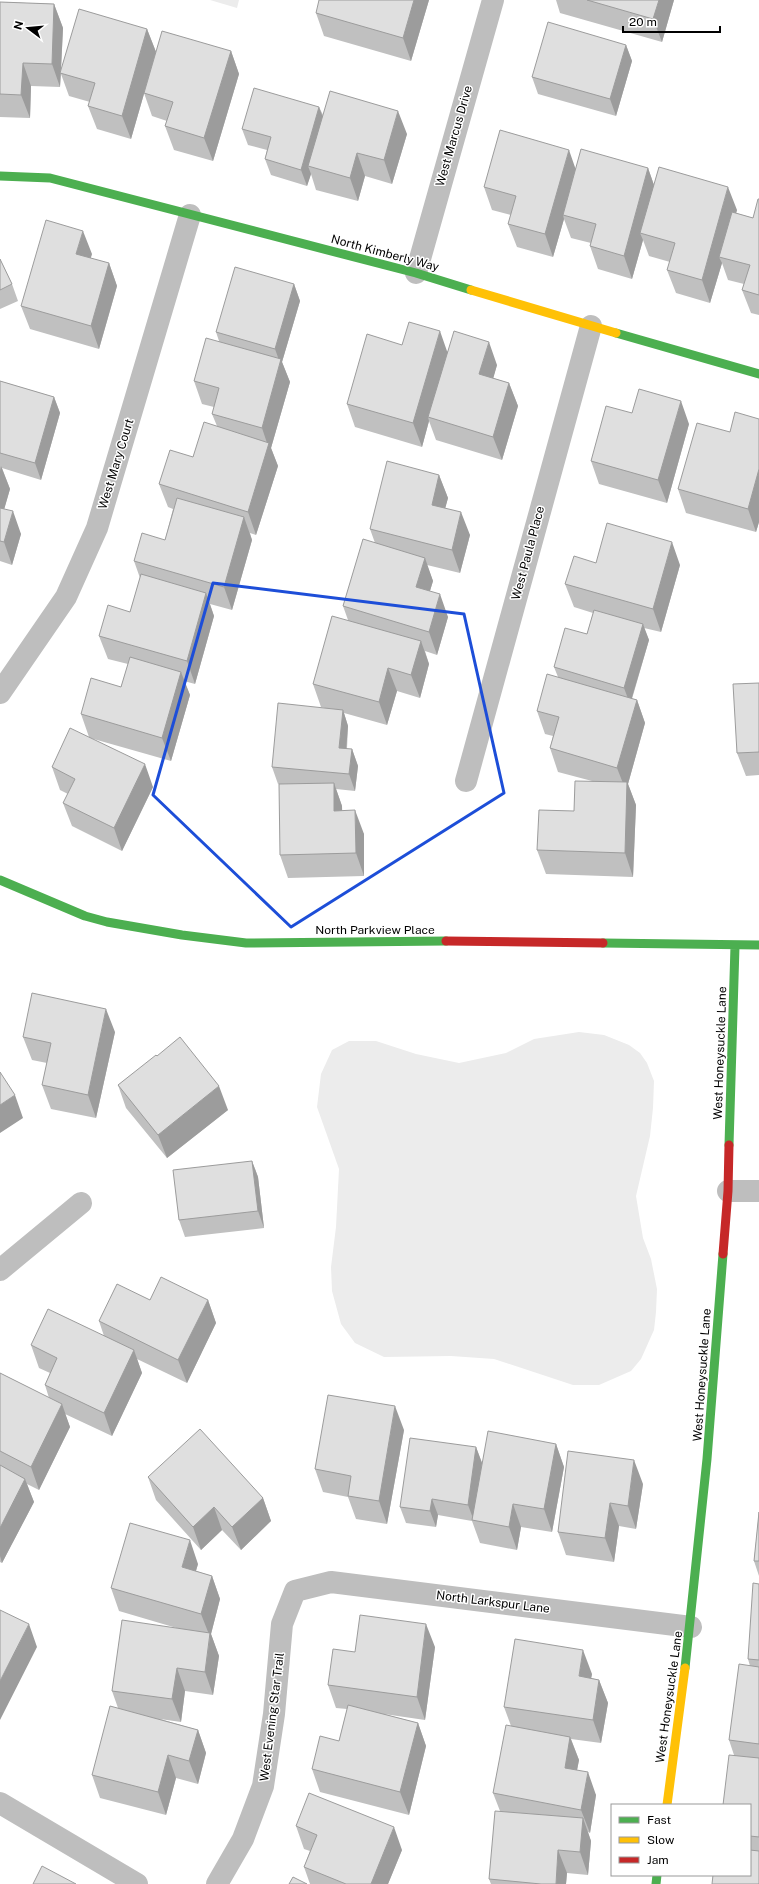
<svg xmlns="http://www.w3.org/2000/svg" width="759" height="1884" font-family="'Public Sans',sans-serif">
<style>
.green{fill:#ececec}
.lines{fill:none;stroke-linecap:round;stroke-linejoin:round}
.street{stroke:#bebebe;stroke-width:22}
.fast{stroke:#4caf50;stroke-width:9}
.slow{stroke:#ffc107;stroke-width:9}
.jam{stroke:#c62828;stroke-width:9}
.wall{fill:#c0c0c0}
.shaded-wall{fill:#9c9c9c}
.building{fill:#dfdfdf;stroke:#9c9c9c}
.marked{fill:none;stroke:#1d4ed8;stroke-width:3;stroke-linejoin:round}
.labels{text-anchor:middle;stroke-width:3;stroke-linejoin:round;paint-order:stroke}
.street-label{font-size:12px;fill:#000;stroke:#fff}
</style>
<rect width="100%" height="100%" fill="#fff"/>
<path class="green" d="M210,0H239L237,8Z
M579,1032L604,1035L629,1045L640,1053L647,1063L654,1081L653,1108L650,1136L636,1196L643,1238L651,1259L657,1289L656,1312L654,1330L641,1359L631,1371L599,1385H573L494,1359L451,1356L384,1357L355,1343L341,1324L332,1291L331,1267L336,1227L339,1169L317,1107L321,1074L332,1050L349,1041H376L416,1054L459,1063L506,1053L534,1039Z"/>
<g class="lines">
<path class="street" d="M416,273L493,0
M0,693L66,597L97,528L190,215
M466,781L591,326
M728,1191H759
M0,1270L81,1203
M0,1803L137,1884
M217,1884L243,1839L263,1786L274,1714L282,1624L295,1591L331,1582L691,1627"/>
<path class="fast" d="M0,176L50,178L416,273L471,290
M616,333L759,374
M0,880L85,916L107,922L182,935L246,943L446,941
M603,943L759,945
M729,1145L735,946
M685,1668L707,1459L723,1254
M656,1884L657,1875"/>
<path class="slow" d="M471,290L616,333
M667,1805L685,1668"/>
<path class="jam" d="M446,941L603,943
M723,1254L728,1191L729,1145"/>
</g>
<path class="wall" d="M429,0L411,61L324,36L316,13Z
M556,0H674L662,42L560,13Z
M0,2L54,4L63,28L61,72L147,29L156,52L131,139L97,129L88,106L90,102L69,96L61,74L60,87L31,86L30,118L0,117Z
M626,45L632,61L616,116L538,94L532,77Z
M231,51L239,74L213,161L174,150L165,126L167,121L152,116L144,93Z
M319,107L323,115L407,134L392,184L365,176L358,201L316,190L311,174L307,186L271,175L265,159L267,150L248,145L242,129Z
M576,168H648L654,185L737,210L736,213L753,218L759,199V315L751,313L742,290L744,284L728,280L722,263L710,303L676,293L667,270L670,262L649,256L643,240L632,279L598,269L590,246L591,243L571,238L564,219L553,257L517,247L508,224L511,215L492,210L484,187Z
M92,254L90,258L109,263L117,286L99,349L30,329L21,306Z
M0,259L12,284L18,301L0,309Z
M294,284L300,301L282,362L290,382L271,448L278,466L256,535L250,533L252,540L232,610L210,604L214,616L195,684L184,681L190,695L171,761L90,738L153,787L122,851L72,826L63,803L68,794L60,790L52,767L89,737L81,714L121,687L128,664L108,659L99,636L130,612L140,578L134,561L165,540L173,509L168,507L159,484L193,457L217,426L212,414L214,407L202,404L194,381L219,341L216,332Z
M402,345L447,351L497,365L493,378L509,383L518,406L502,460L436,440L429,421L422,447L355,427L347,404Z
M0,381L54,397L60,413L41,480L2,468L10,489L4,509L21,534L12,565L0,561Z
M632,413L689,424L667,503L599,484L591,461Z
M759,419V522L756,532L686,513L678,489L730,432Z
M439,475L448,498L445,508L470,535L460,573L427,565L433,581L430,591L448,617L437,655L425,651L429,664L420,698L397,691L387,725L344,713L348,726L347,749H352L358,766L355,791L336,789L342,806V811L364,834V876L288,878L280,855L284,784H278L272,767L325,708L321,707L313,684L348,620L343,606L375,543L370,529Z
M596,563L680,565L661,632L644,628L649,640L632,699L637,700L645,723L628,784L636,805L633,877L546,874L537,850L574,811L592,781L558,772L550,748L553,736L545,734L537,711L558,677L554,667L587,634L593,613L574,607L565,584Z
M759,683V775L746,776L737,753Z
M115,1032L96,1118L51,1109L42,1085L47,1063L32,1060L23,1037Z
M157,1056L228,1110L167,1158L126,1108L118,1085Z
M252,1161L258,1177L264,1228L185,1237L179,1220Z
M150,1300H208L216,1323L187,1383L137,1359L142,1373L112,1436L65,1414L70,1427L39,1490L27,1484L34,1502L2,1563L0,1562V1373L49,1398L45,1385L50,1373L39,1368L31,1345L104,1336L99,1321Z
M404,1430L387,1524L356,1519L348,1497L323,1492L315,1469Z
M556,1444L564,1467L552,1532L521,1527L517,1550L480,1543L472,1521L438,1515L436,1527L406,1523L400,1507L476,1447L482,1463Z
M148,1477L263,1498L271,1521L241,1550L222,1530L201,1550L156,1500Z
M643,1484L636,1529L619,1526L614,1562L566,1555L558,1532Z
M759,1512V1576L754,1561Z
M198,1564L196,1571L212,1576L220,1599L211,1634L219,1656L213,1695L185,1691L181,1722L160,1719L198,1730L206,1753L198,1784L176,1778L166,1815L100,1798L92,1775L118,1708L112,1691L180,1629L119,1611L111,1588Z
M759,1584V1884L750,1875V1805L734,1755L729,1740L750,1666L748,1659Z
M435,1647L425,1720L384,1714L418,1723L426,1746L409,1815L320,1792L312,1769L339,1741L347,1709L336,1708L328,1685L355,1652Z
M592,1674L591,1678L599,1680L608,1703L601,1743L571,1739L579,1760L577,1770L596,1795L590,1833L588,1832L591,1841L588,1875L567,1873L566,1884H491L489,1879L500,1811L493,1793L511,1726L504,1707Z
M296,1826L402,1850L388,1884H310L304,1867L310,1851L304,1849Z"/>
<path class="shaded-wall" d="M414,0H429L411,61L403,38Z
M659,0H674L662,42L653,19Z
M54,4L63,28L60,87L52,64Z
M147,29L156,52L131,139L122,116Z
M626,45L632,61L616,116L610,99Z
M231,51L239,74L213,161L204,138Z
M23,63L31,86L30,118L21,95Z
M319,107L325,123L308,166L311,174L307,186L301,170Z
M398,111L407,134L392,184L384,160Z
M569,150L577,173L563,215L564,219L553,257L545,234Z
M357,153L365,176L358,201L350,178Z
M648,168L656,191L640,233L643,240L632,279L624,256Z
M728,187L737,210L723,258L719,257L722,263L710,303L702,280Z
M83,231L92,254L85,277L76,254Z
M109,263L117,286L99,349L91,326Z
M294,284L300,301L282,362L290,382L271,448L278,466L256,535L248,512L268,446L262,428L280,363L275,349Z
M440,331L448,354L428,417L429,421L422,447L413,423Z
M489,342L497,365L488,397L479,374Z
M509,383L518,406L502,460L493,437Z
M54,397L60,413L41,480L35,463Z
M681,401L689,424L667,503L658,480Z
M1,466L10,489L0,524V471Z
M759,469V522L756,532L748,509Z
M439,475L448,498L440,528L432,505Z
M13,511L21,534L12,565L4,542Z
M461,512L470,535L460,573L452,550Z
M244,517L252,540L232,610L224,587Z
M672,542L680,565L661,632L653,609Z
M425,558L433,581L424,610L416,587Z
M206,593L214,616L195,684L187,661Z
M440,594L448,617L437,655L429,632Z
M643,624L649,640L630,704L624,688Z
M421,641L429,664L420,698L411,675Z
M388,668L397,691L387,725L379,702Z
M181,672L190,695L171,761L162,738Z
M637,700L645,723L628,784L636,805L633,877L625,853L626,791L617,768Z
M343,710L348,726L345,764L339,748Z
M352,749L358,766L355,791L349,774Z
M145,764L153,787L122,851L114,828Z
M334,783L342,806L343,834L334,811Z
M355,810L364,834V876L356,853Z
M106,1009L115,1032L96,1118L88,1095Z
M219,1086L228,1110L167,1158L158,1135Z
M15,1095L23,1118L0,1133V1105Z
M252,1161L258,1177L264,1228L258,1211Z
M208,1300L216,1323L187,1383L178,1360Z
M134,1350L142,1373L112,1436L104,1413Z
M62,1404L70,1427L39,1490L31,1467Z
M395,1406L404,1430L387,1524L379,1501Z
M556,1444L564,1467L552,1532L544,1509Z
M476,1447L482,1463L474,1521L468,1505Z
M634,1460L643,1484L636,1529L628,1506Z
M25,1479L34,1502L2,1563L0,1556V1528Z
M263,1498L271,1521L241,1550L232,1527Z
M432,1499L438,1515L436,1527L430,1511Z
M610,1503L619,1526L614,1562L605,1538Z
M513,1504L521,1527L517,1550L509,1527Z
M214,1507L222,1530L201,1550L193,1527Z
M190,1540L198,1564L190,1590L182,1567Z
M212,1576L220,1599L211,1634L219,1656L213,1695L205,1672L210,1637L201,1614Z
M29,1624L37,1647L0,1720V1681Z
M426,1624L435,1647L425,1720L417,1697Z
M583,1650L592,1674L587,1700L579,1676Z
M177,1668L185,1691L181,1722L172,1699Z
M599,1680L608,1703L601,1743L593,1720Z
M418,1723L426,1746L409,1815L400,1792Z
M198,1730L206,1753L198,1784L189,1761Z
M570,1737L579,1760L573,1791L565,1768Z
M168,1755L176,1778L166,1815L158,1792Z
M588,1772L596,1795L590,1833L581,1810Z
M583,1818L591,1841L588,1875L580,1852Z
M394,1827L402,1850L388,1884H371Z
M558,1850L567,1873L566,1884H556Z"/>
<path class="building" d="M319,0H414L403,38L316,13Z
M587,0H659L653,19Z
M0,2L54,4L52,64L23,63L21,95L0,94Z
M79,9L147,29L122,116L88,106L95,83L60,73Z
M548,22L626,45L610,99L532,77Z
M162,31L231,51L204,138L165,126L173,102L144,93Z
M254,88L319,107L301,170L265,159L271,137L242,129Z
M330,91L398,111L384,160L357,153L350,178L308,166Z
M500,130L569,150L545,234L508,224L516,196L484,187Z
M581,149L648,168L624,256L590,246L596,224L563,215Z
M659,167L728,187L702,280L667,270L675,243L640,233Z
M758,199H759V295L742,290L750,265L719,257L732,212L753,218Z
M46,220L83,231L76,254L109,263L91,326L21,306Z
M0,259L12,284L0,290Z
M235,267L294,284L275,349L216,332Z
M409,322L440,331L413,423L347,404L367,334L402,345Z
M454,331L489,342L479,374L509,383L493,437L428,417Z
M206,338L281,359L262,428L212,414L219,388L194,381Z
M0,381L54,397L35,463L0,453Z
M639,389L681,401L658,480L591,461L606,406L632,413Z
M735,412L759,419V469L748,509L678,489L697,423L730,432Z
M204,422L269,443L248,512L159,484L170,450L193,457Z
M387,461L439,475L432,505L461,512L452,550L370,529Z
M177,498L244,517L224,587L134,561L142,533L165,540Z
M0,508L13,511L4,542L0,541Z
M607,523L672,542L653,609L565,584L574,556L596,563Z
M363,539L425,558L416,587L440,594L429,632L343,606Z
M141,574L206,593L187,661L99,636L108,605L130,612Z
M594,610L643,624L624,688L554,667L565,628L587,634Z
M332,616L421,641L411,675L388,668L379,702L313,684Z
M130,657L181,672L162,738L81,714L91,678L121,687Z
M547,674L637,700L617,768L550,748L559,717L537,711Z
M759,683V752L737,753L733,684Z
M278,703L343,710L339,748L352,749L349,774L272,767Z
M70,728L145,764L114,828L63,803L75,779L52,767Z
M575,781L627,782L625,853L537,850L539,810L574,811Z
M334,783V811L355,810L356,853L280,855L279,784Z
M32,993L106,1009L88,1095L42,1085L51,1043L23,1037Z
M180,1037L219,1086L158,1135L118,1085L156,1055L157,1056Z
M0,1072L15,1095L0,1105Z
M252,1161L258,1211L179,1220L173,1170Z
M161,1277L208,1300L178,1360L99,1321L117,1284L150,1300Z
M48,1309L134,1350L104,1413L45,1385L57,1358L31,1345Z
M0,1373L62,1404L31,1467L0,1451Z
M328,1395L395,1406L379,1501L348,1496L351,1476L315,1469Z
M200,1429L263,1498L232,1527L214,1507L193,1527L148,1477Z
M488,1431L556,1444L544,1509L513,1504L509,1527L472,1520Z
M410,1438L476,1447L468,1505L432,1499L430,1511L400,1507Z
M568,1451L634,1460L628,1506L610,1503L605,1538L558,1532Z
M0,1465L25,1479L0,1528Z
M759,1512V1561H754Z
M130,1523L190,1540L182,1567L212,1576L201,1614L111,1588Z
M753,1583L759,1584V1660L748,1659Z
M0,1610L29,1624L0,1681Z
M360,1615L426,1624L417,1697L328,1685L333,1649L355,1652Z
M122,1620L210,1633L205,1672L177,1668L172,1699L112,1691Z
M515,1639L583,1650L579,1676L599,1680L593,1720L504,1707Z
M739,1664L759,1667V1744L729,1740Z
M348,1705L418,1723L400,1792L312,1769L320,1736L339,1741Z
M110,1706L198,1730L189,1761L168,1755L158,1792L92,1775Z
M506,1725L570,1737L565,1768L588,1772L581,1810L493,1793Z
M729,1755L759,1758V1837L750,1836V1805H723Z
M309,1793L394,1827L371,1884H346L304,1867L317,1835L296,1826Z
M495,1811L583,1818L580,1852L558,1850L556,1884H541L489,1879Z
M750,1850L759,1851V1884H712L713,1875H750Z
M42,1866L76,1884H33Z
M293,1877L307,1884H289Z"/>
<path class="marked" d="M213,583L464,614L504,793L291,927L153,795Z"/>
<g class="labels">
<g class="street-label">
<text transform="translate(454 136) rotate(-74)" y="4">West Marcus Drive</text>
<text transform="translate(385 253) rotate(15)" y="4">North Kimberly Way</text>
<text transform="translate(116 464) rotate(-73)" y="4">West Mary Court</text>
<text transform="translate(528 553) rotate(-75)" y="4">West Paula Place</text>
<text x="375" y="934">North Parkview Place</text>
<text transform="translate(720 1053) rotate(-88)" y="4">West Honeysuckle Lane</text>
<text transform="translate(702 1375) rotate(-86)" y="4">West Honeysuckle Lane</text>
<text transform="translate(493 1602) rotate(7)" y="4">North Larkspur Lane</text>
<text transform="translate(669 1697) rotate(-82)" y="4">West Honeysuckle Lane</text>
<text transform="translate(272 1717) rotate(-83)" y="4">West Evening Star Trail</text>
</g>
</g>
<rect x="611" y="1804" width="140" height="72" fill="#ffffff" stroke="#999999"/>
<rect x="619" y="1817" width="20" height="6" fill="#4caf50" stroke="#999999"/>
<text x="647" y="1824" font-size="12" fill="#000000">Fast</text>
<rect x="619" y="1837" width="20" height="6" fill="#ffc107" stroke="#999999"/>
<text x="647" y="1844" font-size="12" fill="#000000">Slow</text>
<rect x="619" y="1857" width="20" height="6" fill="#c62828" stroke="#999999"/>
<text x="647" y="1864" font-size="12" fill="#000000">Jam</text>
<g transform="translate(28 28) rotate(286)" stroke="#ffffff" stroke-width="3" paint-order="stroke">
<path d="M0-3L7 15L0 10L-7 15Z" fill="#000000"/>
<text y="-6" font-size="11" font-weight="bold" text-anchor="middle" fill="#000000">N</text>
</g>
<path d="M623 26v6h97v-6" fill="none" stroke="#000000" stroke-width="2"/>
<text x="629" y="26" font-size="12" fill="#000000" stroke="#ffffff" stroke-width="3" paint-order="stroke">20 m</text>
</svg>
